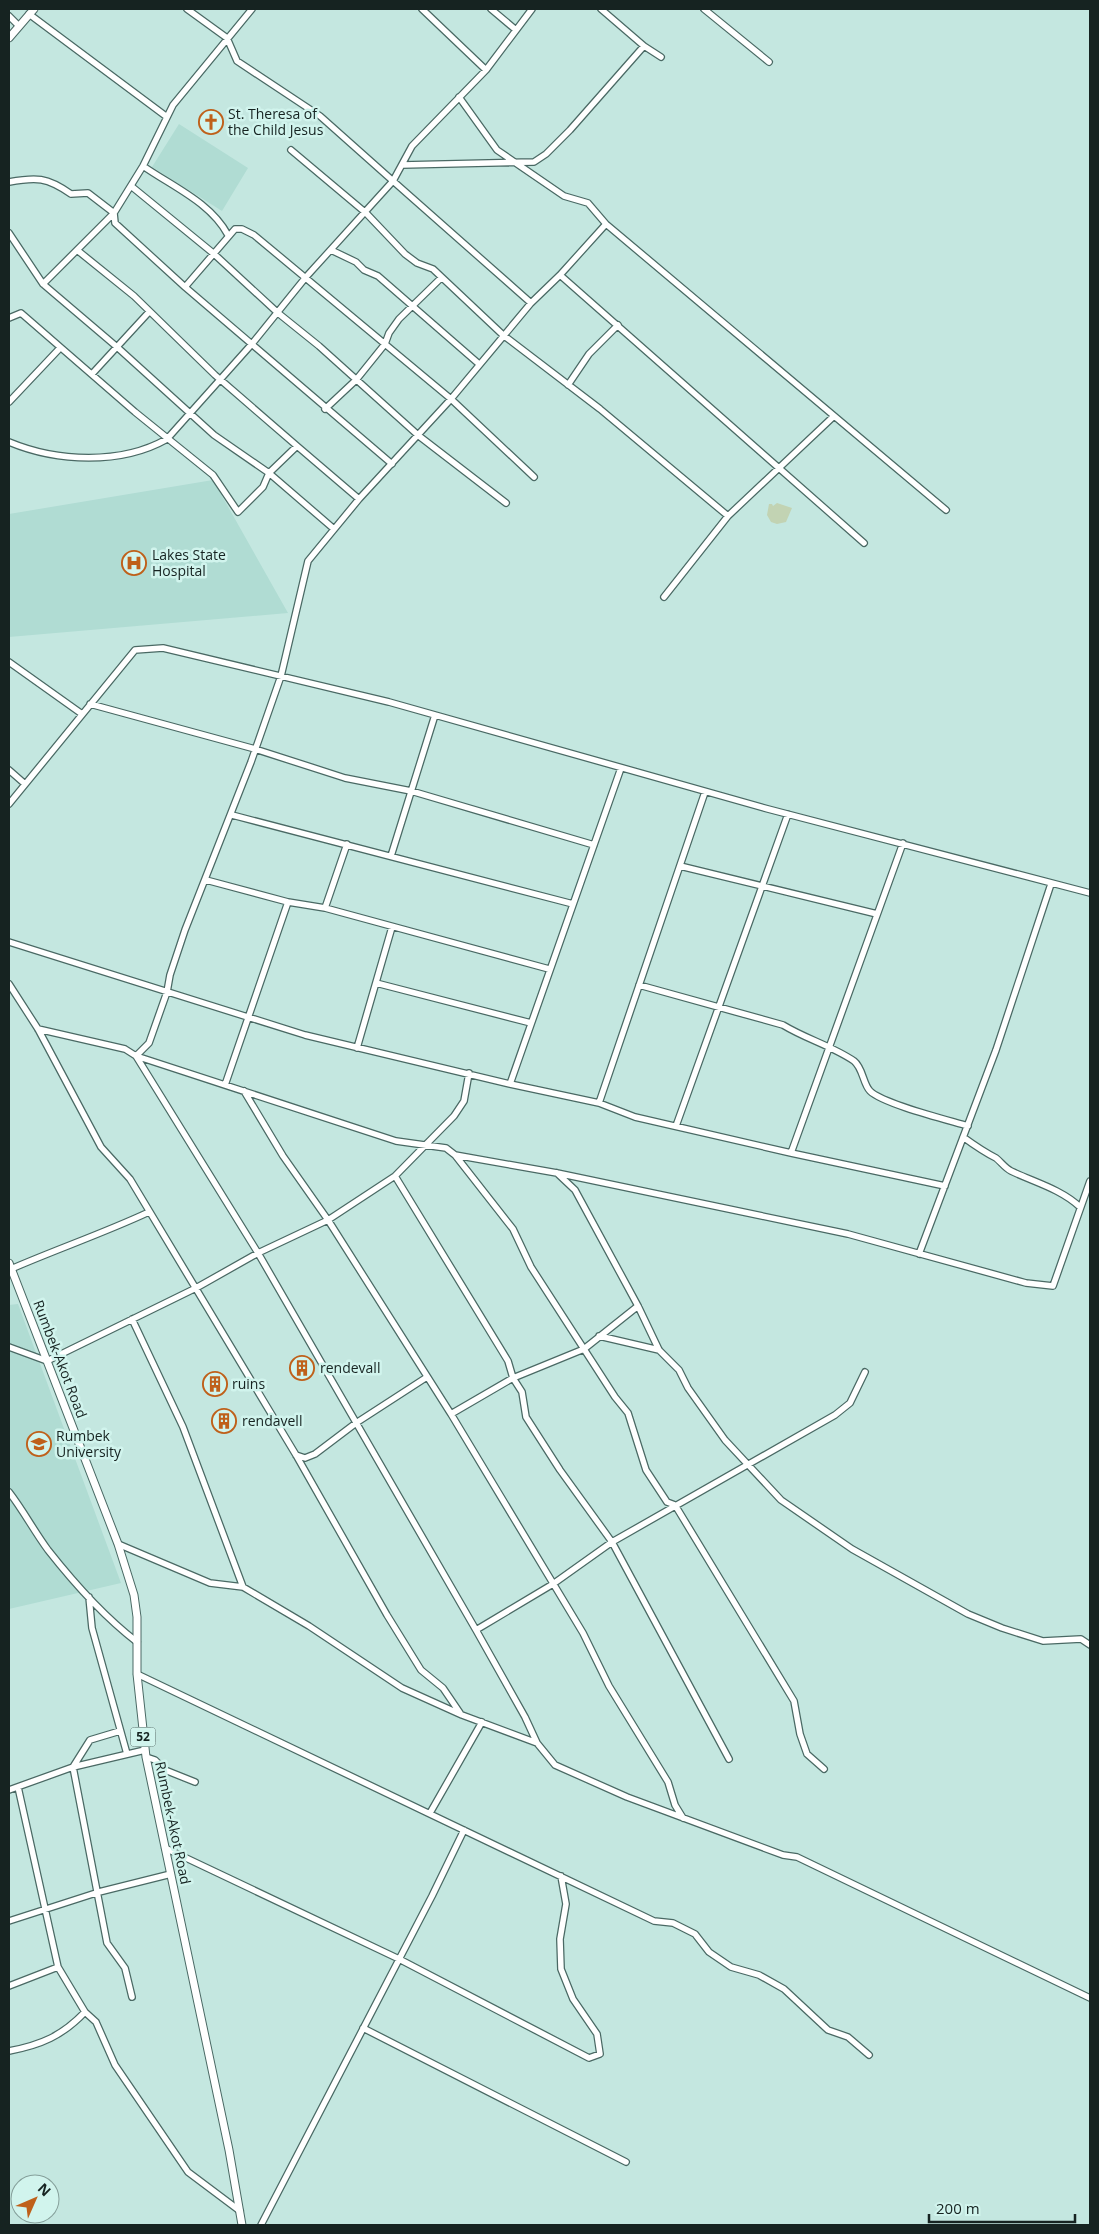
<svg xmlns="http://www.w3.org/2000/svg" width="1099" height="2234" font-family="'Open Sans',sans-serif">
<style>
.built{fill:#b0dcd3}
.green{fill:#c2d3b3}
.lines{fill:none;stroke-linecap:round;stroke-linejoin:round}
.minor-casing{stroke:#4a6964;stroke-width:8}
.major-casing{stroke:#4a6964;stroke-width:9}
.minor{stroke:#fff;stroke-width:5.5}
.major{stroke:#fff;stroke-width:7}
.labels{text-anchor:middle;stroke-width:5;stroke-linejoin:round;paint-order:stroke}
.shield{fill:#d1f4ed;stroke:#4e625e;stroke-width:1}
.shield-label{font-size:12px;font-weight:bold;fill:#162321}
.poi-label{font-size:14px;fill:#162321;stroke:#d1f4ed;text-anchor:start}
.street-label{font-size:14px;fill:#162321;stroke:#d1f4ed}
</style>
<rect width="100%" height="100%" fill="#c4e7e0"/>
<path class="built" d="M179,124L248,168L222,211L152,167Z
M213,480L288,613L9,637V514Z
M18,1304L121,1583L9,1609V1305Z"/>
<path class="green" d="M777,503L792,508L786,522L777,524L771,522L767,515L769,504H772L773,506Z"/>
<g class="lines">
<defs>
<path id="minor" d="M422,9L486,70
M491,9L516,30
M532,9L486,70L412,146L393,181L531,303L451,399L359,499L308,561L281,676L251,762L185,930L170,975L167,992L149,1043L136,1056L258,1253L476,1630L525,1717L537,1743
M601,9L644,46L661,57
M704,9L769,62
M29,14L167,117
M9,16L19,26
M459,97L497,150L564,196L588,203L606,224L946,510
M291,150L366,213L405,254L417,263L433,269L503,335L600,409L728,516
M402,165L534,162L546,154L570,130L644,46
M143,166C173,187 210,202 228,235
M9,182C36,177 47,177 71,194L88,193L114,213L115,223L185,287L235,229H242L254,235L451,399L534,477
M131,186L213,253L278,313L319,346L419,436L506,503
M9,233L43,284L117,347L214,435L269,473L297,446L359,499
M77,250L134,296L215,375L297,446
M331,250L356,262L364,270L378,276L479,364
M560,275L864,543
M43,284L114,213L143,166L173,105L252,9
M185,287L392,464
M531,303L560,275L606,224
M9,318L21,313L135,412L213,475L238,512L263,487L269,473L334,529
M92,374L149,312
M568,385L589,354L618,325
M9,402L60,348
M325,409L356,380L385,344L389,333L399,319L441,278
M9,442C57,462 121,465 167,439L251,345L306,277L393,181L320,116L237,61L227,38L187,9
M664,597L728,516L834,416
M9,662L82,714
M90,704L255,749L345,778L411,791L594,845
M621,768L510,1084L599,1103L635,1117L791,1153L945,1186
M9,770L25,784
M9,804L135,650L163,648L389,702L768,809L1090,893
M232,815L573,904
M391,856L435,715
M680,866L877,914
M206,880L288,902L325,908L549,969
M325,908L347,844
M9,942L305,1035L510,1084
M376,983L531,1023
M9,984L38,1029L101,1147L130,1179L296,1455L387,1615L421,1670L443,1688L460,1713
M639,985L783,1025C806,1039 832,1046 854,1061C863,1068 863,1084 870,1091C883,1104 948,1120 968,1126
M38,1029L125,1049L136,1056L396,1141L446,1148L455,1155L557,1173L848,1234L1026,1283L1053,1286L1090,1181
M357,1048L392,927
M225,1085L288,902
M244,1091L283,1156L328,1220L451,1414L583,1633L609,1686L668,1782L675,1805L683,1818
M599,1103L705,792
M676,1126L788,814
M963,1137C974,1145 984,1152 996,1158C1001,1162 1005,1168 1011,1171C1034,1182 1061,1189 1080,1207
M791,1153L903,843
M455,1155L513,1229L531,1267L615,1397L628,1413L646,1470L667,1502L675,1505L794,1701L800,1734L807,1754L824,1769
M557,1173L575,1190L638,1306L659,1350L679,1370L688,1388L725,1440L781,1500L852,1549L968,1614L1002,1628L1043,1641L1081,1639L1090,1645
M395,1176L508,1361L513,1378L522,1392L526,1417L560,1470L612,1542L729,1759
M919,1254L996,1050L1051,884
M11,1269C57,1249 104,1233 149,1212
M132,1319L183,1427L243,1587
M599,1336L659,1350
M9,1347L47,1361L196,1288L258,1253L328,1220L395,1176L454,1116L464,1101L469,1073
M451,1414L513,1378L584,1349L638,1306
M296,1455L305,1458L315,1454L356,1423L427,1377
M9,1492C23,1510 34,1531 48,1550C74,1583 103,1616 137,1642
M118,1544L210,1583L243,1587L309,1626L402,1688L462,1715L537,1743L555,1765L627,1797L783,1855L797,1857L1090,1998
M89,1597L92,1628L127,1754
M476,1630L553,1584L612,1542L835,1415L850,1403L865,1372
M137,1674L654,1921L673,1923L695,1934L709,1952L731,1967L759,1975L784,1989L828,2030L848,2037L869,2055
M120,1731L90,1740L73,1767L107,1943L125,1968L132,1997
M146,1757L155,1760L165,1770L195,1782
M18,1787L58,1967L85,2012L96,2022L115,2065L188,2172L240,2211
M9,1790L73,1767L145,1750
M430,1813L482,1722
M165,1848L399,1959L589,2058L600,2054L597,2034L573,1999L561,1969L560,1939L566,1904L561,1876
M9,1921L99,1892L171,1874
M9,1986L58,1967
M363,2028L626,2162
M9,2051C41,2045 62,2036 85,2012
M261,2225L432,1896L464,1830"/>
<path id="major" d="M9,38L34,9
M9,1263L118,1544L134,1595L137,1617V1674L146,1757L229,2150L242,2225"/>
</defs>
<use href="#minor" class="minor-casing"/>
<use href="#major" class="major-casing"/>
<use href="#minor" class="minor"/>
<use href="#major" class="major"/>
</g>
<defs>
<symbol id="church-ring" viewBox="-11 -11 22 22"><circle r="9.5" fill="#d1f4ed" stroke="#bf601a" stroke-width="1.5"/><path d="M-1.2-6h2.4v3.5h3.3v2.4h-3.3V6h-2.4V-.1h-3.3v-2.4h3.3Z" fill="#bf601a"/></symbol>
<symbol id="hospital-ring" viewBox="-11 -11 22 22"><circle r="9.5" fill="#d1f4ed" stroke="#bf601a" stroke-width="1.5"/><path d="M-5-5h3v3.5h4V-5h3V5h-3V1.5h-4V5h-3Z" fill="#bf601a"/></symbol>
<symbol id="building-ring" viewBox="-11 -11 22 22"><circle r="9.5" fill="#d1f4ed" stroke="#bf601a" stroke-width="1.5"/><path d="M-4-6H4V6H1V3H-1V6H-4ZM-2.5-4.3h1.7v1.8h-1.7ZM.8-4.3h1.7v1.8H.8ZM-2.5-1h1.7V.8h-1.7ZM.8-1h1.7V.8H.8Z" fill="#bf601a"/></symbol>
<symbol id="university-ring" viewBox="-11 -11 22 22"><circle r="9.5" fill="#d1f4ed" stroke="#bf601a" stroke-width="1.5"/><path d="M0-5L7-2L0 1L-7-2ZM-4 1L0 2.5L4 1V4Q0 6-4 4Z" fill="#bf601a"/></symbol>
</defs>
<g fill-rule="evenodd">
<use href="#church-ring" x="197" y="108" width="28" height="28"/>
<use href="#hospital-ring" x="120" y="549" width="28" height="28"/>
<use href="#building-ring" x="288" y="1354" width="28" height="28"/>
<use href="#building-ring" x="201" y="1370" width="28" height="28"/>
<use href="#building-ring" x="210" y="1407" width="28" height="28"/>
<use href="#university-ring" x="25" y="1430" width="28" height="28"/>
</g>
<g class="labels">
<rect class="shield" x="130.5" y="1727.5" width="25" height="19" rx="4"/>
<g class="shield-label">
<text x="143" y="1741">52</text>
</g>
<g class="poi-label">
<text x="228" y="119">St. Theresa of<tspan x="228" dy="16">the Child Jesus</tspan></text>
<text x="152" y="560">Lakes State<tspan x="152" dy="16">Hospital</tspan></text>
<text x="320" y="1373">rendevall</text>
<text x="232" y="1389">ruins</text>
<text x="242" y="1426">rendavell</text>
<text x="56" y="1441">Rumbek<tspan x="56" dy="16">University</tspan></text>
</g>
<g class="street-label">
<text transform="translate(60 1359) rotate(69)" y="5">Rumbek-Akot Road</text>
<text transform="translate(173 1823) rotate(78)" y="5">Rumbek-Akot Road</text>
</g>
</g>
<rect width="1099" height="2234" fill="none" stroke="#162321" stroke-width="20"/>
<g transform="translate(35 2199) rotate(45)"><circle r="24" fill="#d1f4ed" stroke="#86a09b"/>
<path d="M0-4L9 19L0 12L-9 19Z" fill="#bf601a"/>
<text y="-8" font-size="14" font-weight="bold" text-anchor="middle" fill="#162321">N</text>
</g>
<path d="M929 2214v8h146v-8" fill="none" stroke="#162321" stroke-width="2.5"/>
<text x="936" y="2214" font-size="15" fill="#162321" stroke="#d1f4ed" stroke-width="4" paint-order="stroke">200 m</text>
</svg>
